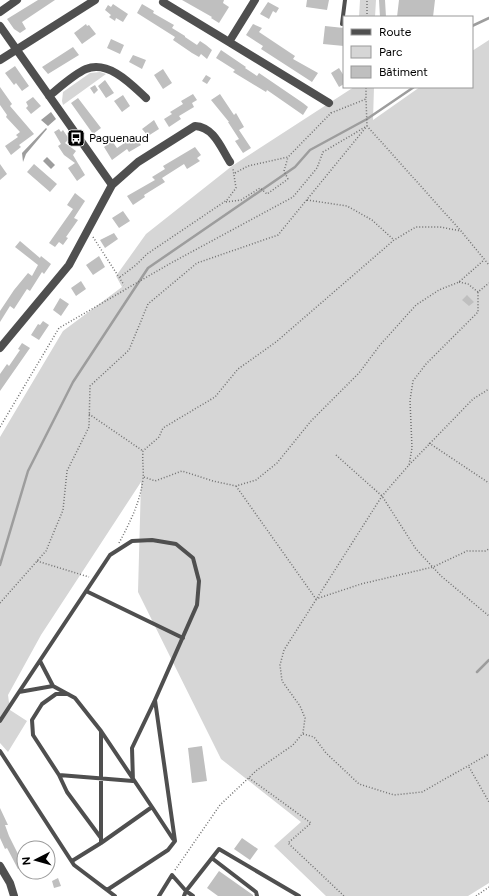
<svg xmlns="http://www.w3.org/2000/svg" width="489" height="896" font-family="Figtree,sans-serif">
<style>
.green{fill:#d6d6d6}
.water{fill:#9d9d9d}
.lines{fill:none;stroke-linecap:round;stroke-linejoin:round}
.stream{stroke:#9d9d9d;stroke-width:2.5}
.building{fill:#bfbfbf}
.path{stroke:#717171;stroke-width:1.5;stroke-dasharray:1 2;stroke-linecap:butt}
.service{stroke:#4f4f4f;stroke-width:4}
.minor{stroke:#4f4f4f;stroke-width:8}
.labels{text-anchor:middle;stroke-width:3;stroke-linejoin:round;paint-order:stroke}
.poi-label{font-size:12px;fill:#000;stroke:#fff;text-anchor:start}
</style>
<rect width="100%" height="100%" fill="#fff"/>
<path class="green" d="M360,0H376L375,17H359Z
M489,40V883L468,896H326L274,846L301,822L221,759L138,592L141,482L41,635L8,695L10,710L27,721L8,752L0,743V437L63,331L122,287L116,276L146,234L232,166L354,87H374L373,120L420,87H472V51Z
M100,72L106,74L63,105L62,101L63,92L90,73Z"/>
<path class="water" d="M51,112L56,119L48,126L41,120Z
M46,128L47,129L26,154L23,162L22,153Z
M47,157L55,165L51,169L43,161Z"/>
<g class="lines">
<path class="stream" d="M472,26L489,18
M0,565L28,471L73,382L148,268L295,167L310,150L367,119L414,87
M477,672L489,660"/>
</g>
<path class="building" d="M38,0H55L22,22L26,29L20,33L14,29L7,19Z
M182,0H224L223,3L229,7L219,23L211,18L212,17Z
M307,0H329L327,10L306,7Z
M379,0H385L386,17H380Z
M399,0H435L433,17H397Z
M268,2L279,8L276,13L273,11L269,19L260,14Z
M113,4L128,14L123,22L116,18L115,21L109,17L111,15L105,10L108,5L111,7Z
M142,4L154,11L153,13L174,25L172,28L185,36V37L197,45L200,41L206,45L212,50L207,59L201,54L199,57L192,53L173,40L175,37L137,13Z
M86,24L87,26L89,25L96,34L82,44L74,33Z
M253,24L262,28L259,32L295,56L293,59L318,73L312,82L261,49L263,46L246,35Z
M325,26L344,28V46L323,44Z
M111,39L124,45L120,54L107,48Z
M73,47L79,55L48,74L42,67Z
M221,50L246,67L245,68L257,76L259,73L303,103L308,107L303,115L267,90L266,92L233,72L235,70L216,58Z
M133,55L146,60L142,69L129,62Z
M15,66L29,86L22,91L16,83L14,85L5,73Z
M339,68L344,76V84L339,87L331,73Z
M163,69L172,83L163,89L154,75Z
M206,75L211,78L207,84L202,81Z
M105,80L114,93L106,98L98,86Z
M95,85L98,90L94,94L90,88Z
M0,87L12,104L10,106L34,134L19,145L21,147L11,155L5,146L18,137L16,135L20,132L6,117L7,115L0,105Z
M193,94L197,100L192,103L194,107L179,116L181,119L169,127L164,119L172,114L170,112L183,104L181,101Z
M220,94L234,115L236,113L244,127L239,130L251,148L243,153L235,141L239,139L228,122H229L211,100Z
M123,95L130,106L122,112L114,101Z
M33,97L41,106L31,114L26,108L28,106L26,102Z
M78,98L101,128L93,134L71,103Z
M154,120L159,129L148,136L142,129Z
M59,129L61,132L63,130L69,139L65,143L76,151L73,155L85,175L77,181L68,168L75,163L64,155L58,146L61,144L54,132Z
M135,136L141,145L129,152L127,149L112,160L104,147L112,141L117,148Z
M195,147L201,155L197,158L200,161L187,169L184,164L162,178L165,182L144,195L145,197L133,205L127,196L155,180L152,177L165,169L163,166Z
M0,164L7,174L0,180Z
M34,164L57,184L50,192L27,172Z
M75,193L85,201L74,218L78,220L66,237L68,238L63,245L59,242L55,247L49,243L73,209L67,205Z
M123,211L130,221L119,228L112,218Z
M114,233L118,239L105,248L100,240Z
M20,241L40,258L41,256L51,264L44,274L42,272L30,291L27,289L14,309L10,306L0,322V311L14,290L28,273L32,276L38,265L15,247Z
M99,256L105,267L93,275L86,265Z
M81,281L86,289L76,296L71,288Z
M467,295L474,302L469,306L462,300Z
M60,298L69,304L61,316L53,310Z
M43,321L49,325L39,340L31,335L38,324L40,325Z
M22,343L30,348L0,391V374L7,364L9,366L20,350L18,349Z
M202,746L207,781L192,783L188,748Z
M0,808L8,825H5L9,836L18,854L22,852L24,855V866L18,869L7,848L5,849L0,838Z
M242,838L258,849L250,860L234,849Z
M219,871L253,895V896H218L207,888Z
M58,878L61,886L54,888L52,881Z"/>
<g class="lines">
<path class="path" d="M367,17V0
M331,113L366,99V87
M235,173L248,166L288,157L331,113V111
M288,179L284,171L288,157
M307,200L347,206L372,220L394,240
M226,202L241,200L260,188L267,194L288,179
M93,237L124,285
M120,277L136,265L147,254L227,200L236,188L233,169
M459,282L468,284L478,292
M89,414L143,451
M0,427L59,328L171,263L293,197L317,168L323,152L367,126L366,99
M429,443L489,483
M336,455L382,496L416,549L441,576L489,616
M409,465L473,399L489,389
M144,477L155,481L182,471L213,481L236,486L256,480L277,463L311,421L359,373L380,345L416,305L439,290L459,282L484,260
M236,486L316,599L361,584L433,567L467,551H485L489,549
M119,543C130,522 140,503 143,479C144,470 142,461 143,451L159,437L163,428L215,397L238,369L276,342L394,240L416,227H440L461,231
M37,561L89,577
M0,603L46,551L63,510L67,471L89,427L90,386L129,350L148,304L197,263L278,235L367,126L461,231L489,265
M303,734L314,737L326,753L359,784L394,795L422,792L489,754
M469,767L489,802
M249,778L311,823L288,843L344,896
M175,870L220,805L257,770L293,745L303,733L305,718L300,706L282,681L280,665L284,650L382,496L409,465L412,448L410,400L413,381L426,364L478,312V292L489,283
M476,896L489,887"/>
<path class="service" d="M342,24L345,0
M86,591L183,638
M40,661L53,686
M19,692L110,555L132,541L152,540L176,544L193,558L199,581L197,605L155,700
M68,694H56L42,704L32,720L33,735L59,775L133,781L132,748L155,700L175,841L168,850L107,890
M0,721L19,692L53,686L75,698L101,731V843L72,861
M0,751L74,865L115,896
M59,775L67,792L101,838
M152,807L173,839
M101,843L152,807L101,731
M213,859L256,892L257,896
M159,896L172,875L186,891L219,849L299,896
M184,896L186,891L193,896"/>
<path class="minor" d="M163,2L229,42L255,0
M0,12L17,0
M0,26L112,185
M229,42L329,103
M0,60L95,0
M49,96C59,88 74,74 86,69C109,60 132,85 146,98
M0,348L69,265L112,185L138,162L195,126C214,127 221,148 230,162
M0,866L10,883L14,896"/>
</g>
<defs>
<symbol id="bus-square" viewBox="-11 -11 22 22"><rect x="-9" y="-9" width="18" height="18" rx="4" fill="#000" stroke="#fff"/><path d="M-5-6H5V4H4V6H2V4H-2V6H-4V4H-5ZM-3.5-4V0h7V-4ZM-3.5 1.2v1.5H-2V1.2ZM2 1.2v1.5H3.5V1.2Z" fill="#fff"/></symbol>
</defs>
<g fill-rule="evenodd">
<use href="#bus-square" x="66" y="128" width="20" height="20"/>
</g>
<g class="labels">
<g class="poi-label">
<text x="89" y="142">Paguenaud</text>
</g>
</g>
<rect x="343" y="16" width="130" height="72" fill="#ffffff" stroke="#999999"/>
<rect x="351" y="29" width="20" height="6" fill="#4f4f4f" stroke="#999999"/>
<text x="379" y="36" font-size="12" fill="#000000">Route</text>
<rect x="351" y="46" width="20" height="12" fill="#d6d6d6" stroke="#999999"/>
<text x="379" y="56" font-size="12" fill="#000000">Parc</text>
<rect x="351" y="66" width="20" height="12" fill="#bfbfbf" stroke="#999999"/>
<text x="379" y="76" font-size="12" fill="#000000">Bâtiment</text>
<g transform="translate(36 860) rotate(264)"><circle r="19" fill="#ffffff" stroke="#999999"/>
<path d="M0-3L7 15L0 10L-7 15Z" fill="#000000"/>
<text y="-6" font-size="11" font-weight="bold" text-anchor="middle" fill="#000000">N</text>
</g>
</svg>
